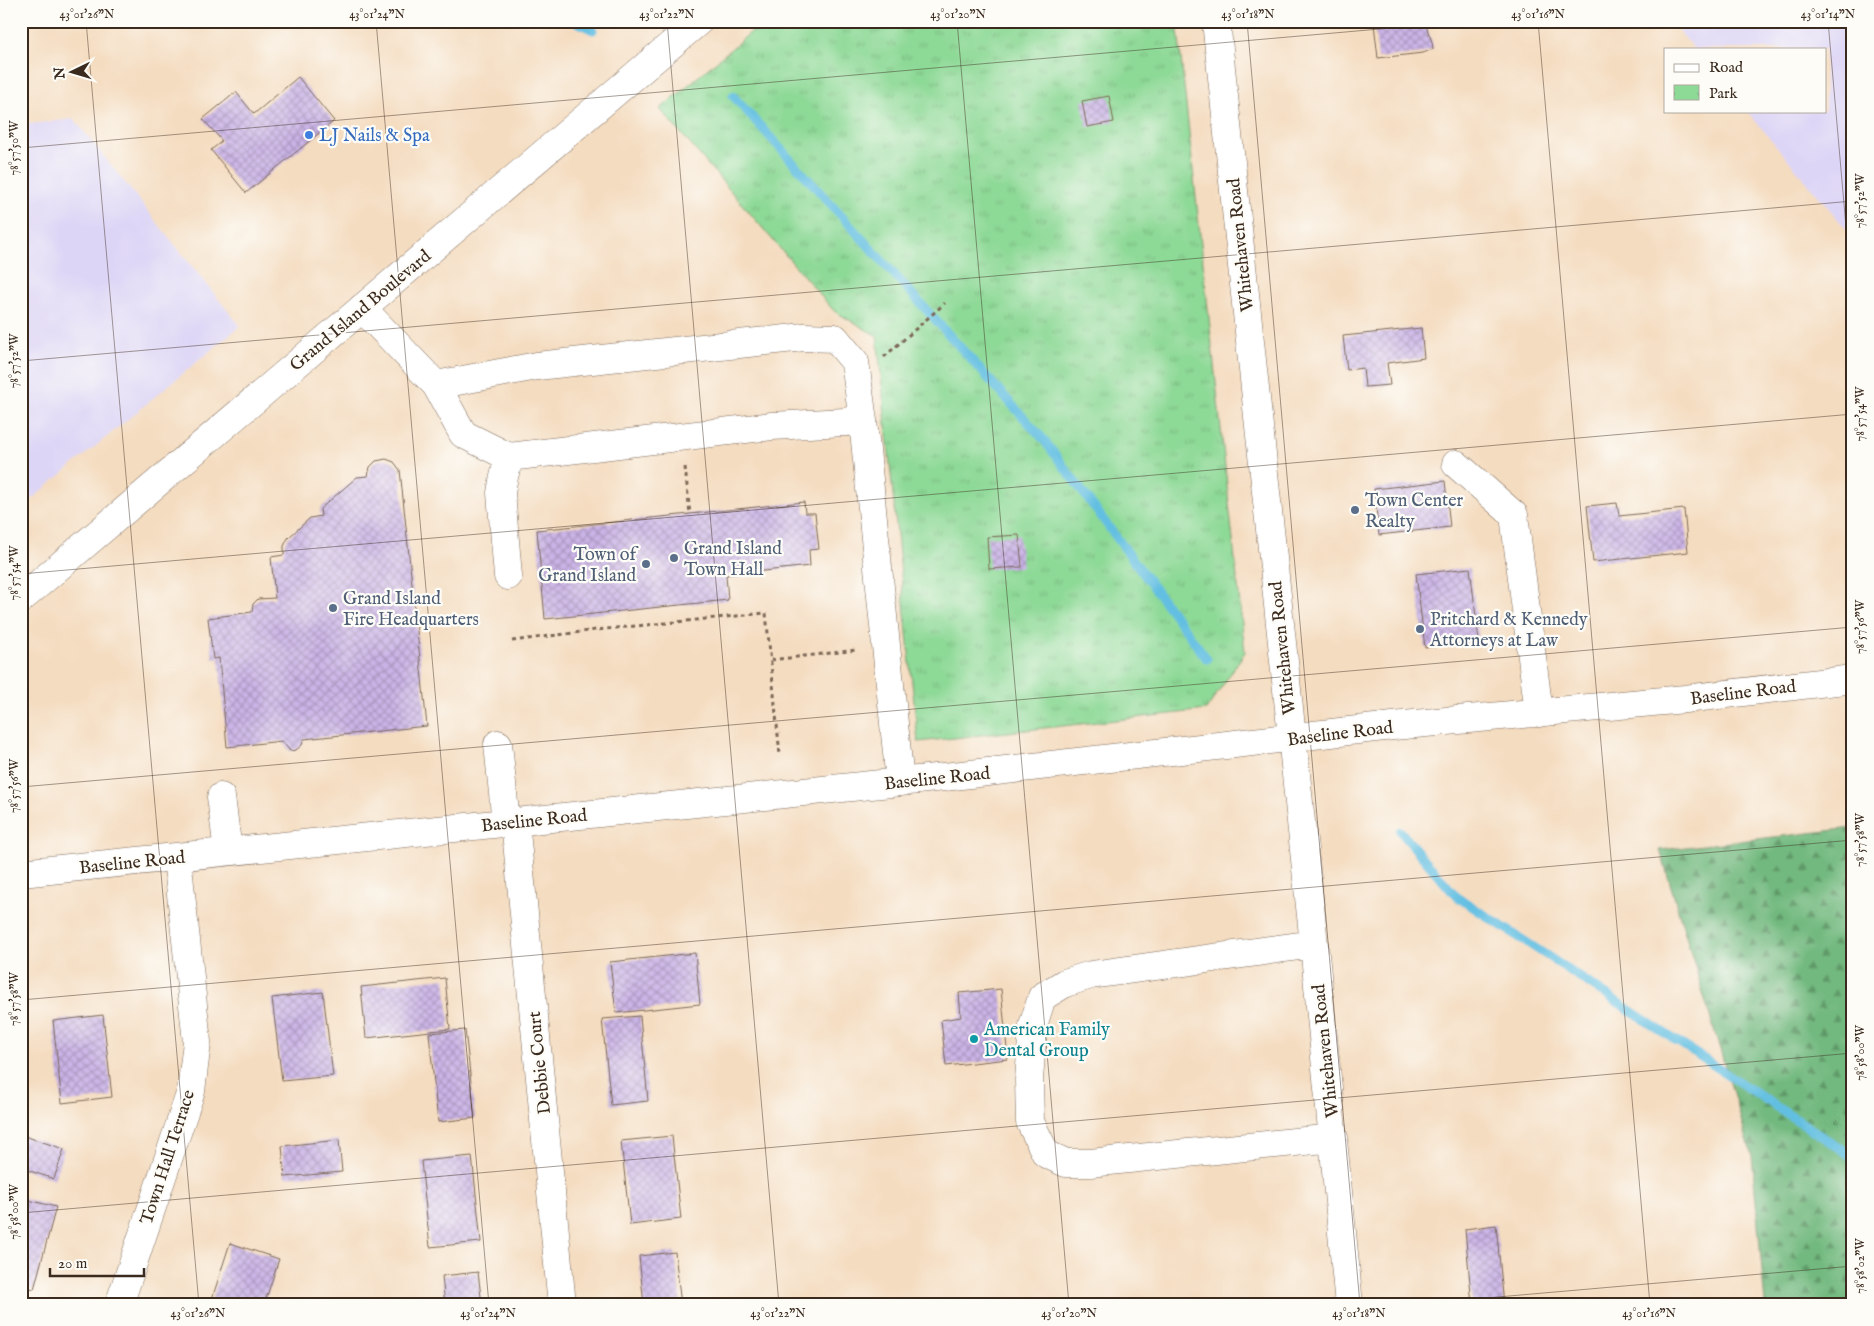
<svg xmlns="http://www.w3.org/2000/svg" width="1874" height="1326" font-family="'IM FELL English',serif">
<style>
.built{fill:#ddd5f6}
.forest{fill:url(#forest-firs);stroke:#56724e}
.park{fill:url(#park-tufts);stroke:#64825a}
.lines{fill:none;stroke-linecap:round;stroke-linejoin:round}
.stream{stroke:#64bfe2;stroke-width:9}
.building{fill:url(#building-cross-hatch)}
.minor-casing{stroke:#7c6857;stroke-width:29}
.major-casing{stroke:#7c6857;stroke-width:29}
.path{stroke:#7c6857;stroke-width:3;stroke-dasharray:4 4;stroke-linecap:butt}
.minor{stroke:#fff;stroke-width:28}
.major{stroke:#fff;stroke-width:28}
.ticks{fill:none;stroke:#3b2a1e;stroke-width:1;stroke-opacity:0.45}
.shop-dot{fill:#3f7fe0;stroke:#fdfcf7;stroke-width:2}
.service-dot{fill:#5c6f8a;stroke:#fdfcf7;stroke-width:2}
.culture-dot{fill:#0f9aa8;stroke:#fdfcf7;stroke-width:2}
.labels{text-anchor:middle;stroke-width:4.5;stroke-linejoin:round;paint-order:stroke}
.shop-label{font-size:18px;fill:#366cbe;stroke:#fdfcf7;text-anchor:start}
.street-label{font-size:18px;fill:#3b2a1e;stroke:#fdfcf7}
.service-label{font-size:18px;fill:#4e5e75;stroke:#fdfcf7;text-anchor:start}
.culture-label{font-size:18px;fill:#0d838f;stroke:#fdfcf7;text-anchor:start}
.neatline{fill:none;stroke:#3b2a1e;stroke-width:2}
.ticks-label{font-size:12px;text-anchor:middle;fill:#3b2a1e}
</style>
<defs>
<pattern id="forest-firs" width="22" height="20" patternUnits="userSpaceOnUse" patternTransform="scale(1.25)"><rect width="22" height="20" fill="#72b97f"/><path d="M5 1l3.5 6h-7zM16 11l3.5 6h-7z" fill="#5f9767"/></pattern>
<pattern id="park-tufts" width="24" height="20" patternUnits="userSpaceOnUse" patternTransform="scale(1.25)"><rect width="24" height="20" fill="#8dd996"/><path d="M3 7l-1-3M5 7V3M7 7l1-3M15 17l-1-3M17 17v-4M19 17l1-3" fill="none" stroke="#7bba81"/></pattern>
<pattern id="building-cross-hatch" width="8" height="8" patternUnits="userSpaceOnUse" patternTransform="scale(1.25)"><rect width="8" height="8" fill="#cbb4e7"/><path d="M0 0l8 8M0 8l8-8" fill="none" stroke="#a693bb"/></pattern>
</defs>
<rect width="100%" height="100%" fill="#fdfcf7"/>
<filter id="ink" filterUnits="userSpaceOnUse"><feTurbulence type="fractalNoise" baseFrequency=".02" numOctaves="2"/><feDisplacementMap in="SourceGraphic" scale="10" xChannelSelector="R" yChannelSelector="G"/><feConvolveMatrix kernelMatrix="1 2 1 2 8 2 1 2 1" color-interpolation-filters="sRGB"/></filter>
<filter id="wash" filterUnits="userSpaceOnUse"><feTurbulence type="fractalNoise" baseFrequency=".0096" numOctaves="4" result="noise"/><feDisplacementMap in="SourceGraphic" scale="20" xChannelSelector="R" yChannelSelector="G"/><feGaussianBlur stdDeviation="1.12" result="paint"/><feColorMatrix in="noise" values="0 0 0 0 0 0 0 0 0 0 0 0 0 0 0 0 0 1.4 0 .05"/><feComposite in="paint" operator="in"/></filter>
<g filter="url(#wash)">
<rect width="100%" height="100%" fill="#f4dcc0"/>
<path class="built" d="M1671,21H1853V237L1747,111H1825V49H1694Z
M74,119L240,326L21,508V125Z"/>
<path class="forest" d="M1853,828V1305H1765L1752,1156L1660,850Z"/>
<path class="park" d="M764,21H1177L1245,652L1206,710L918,742L877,336L834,311L660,109Z"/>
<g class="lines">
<path class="stream" d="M575,21L593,30
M733,96L1044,440L1207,659
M1400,831L1456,896L1844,1151L1853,1159"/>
</g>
<g id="blocks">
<path class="building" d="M1361,21H1433L1435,25L1426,26L1432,42L1433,49L1423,53L1378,58L1374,24L1361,26Z
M298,77L334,121L246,193L211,150L222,141L203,119L236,92L254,114Z
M1109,96L1114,122L1087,127L1082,101Z
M1421,328L1424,358L1387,363L1390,385L1365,387L1363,368L1347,370L1343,336Z
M386,459L394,462L400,470L427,726L304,739L302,745L296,750L290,751L282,741L227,747L219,658L213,659L208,618L252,612L253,604L258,599L275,598L271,557L284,555V546L288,538L310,518L321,516L320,509L357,477L368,476L370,467L376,461Z
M1445,481L1450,527L1379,535L1374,489Z
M804,502L805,513H815L819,549L809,550L810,566L726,575L728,600L545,619L537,530Z
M1617,503L1619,516L1684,509L1688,552L1593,562L1587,506Z
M1019,535L1022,567L989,569L987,537Z
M1470,568L1479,641L1425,648L1416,574Z
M695,953L700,1004L616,1013L610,962Z
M445,978L450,1029L366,1038L361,987Z
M1001,989L1008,1059L946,1066L941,1020L961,1017L959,993Z
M323,992L333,1076L282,1081L272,998Z
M103,1015L112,1097L62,1103L53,1021Z
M640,1016L648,1101L611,1105L602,1019Z
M465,1030L475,1118L438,1122L429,1033Z
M21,1135L64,1149L54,1179L21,1168Z
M672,1136L681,1219L630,1225L621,1141Z
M339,1140L342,1172L285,1177L282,1146Z
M472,1156L481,1242L430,1247L421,1161Z
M21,1198L56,1207L34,1289L21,1286Z
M1496,1225L1504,1305H1472L1465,1229Z
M230,1243L279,1259L264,1305H210Z
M675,1252L681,1305H644L639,1256Z
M478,1272L482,1305H445L442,1276Z"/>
</g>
</g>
<g filter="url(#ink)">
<use href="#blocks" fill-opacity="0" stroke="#7c6857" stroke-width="1"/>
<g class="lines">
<defs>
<path id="minor" d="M1216,21L1314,944L1349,1305
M362,308L436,385L537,366L804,337L835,338L855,362L863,421L900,782
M436,385L463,434L509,457L772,426L863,421
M1456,464L1514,515L1539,713
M508,576L501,493L503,481L509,457
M498,744L506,823
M221,797L228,851
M515,821L562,1305
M21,873L900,782L1393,726L1685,699L1853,679
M1314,944L1091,975L1065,983L1042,997L1033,1026L1029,1080L1030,1122L1046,1154L1066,1163H1090L1334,1138
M119,1305L191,1091L197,1042L177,857"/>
<path id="major" d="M21,599L699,21"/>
</defs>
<use href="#minor" class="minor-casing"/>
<use href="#major" class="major-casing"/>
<path class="path" d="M884,357L945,303
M685,467L690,514
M512,641L596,630L766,613L780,755
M771,660L857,650"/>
<use href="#minor" class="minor"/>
<use href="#major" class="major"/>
</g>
</g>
<path class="ticks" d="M86,21L199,1305M376,21L489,1305M667,21L779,1305M957,21L1069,1305M1247,21L1360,1305M1538,21L1650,1305M1828,21L1853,307M21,148L1471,21M21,361L1853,201M21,574L1853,414M21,787L1853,627M21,1000L1853,840M21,1213L1853,1053M1406,1305L1853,1266"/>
<circle class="shop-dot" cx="309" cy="135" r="5"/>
<g class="service-dot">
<circle cx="1355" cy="510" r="5"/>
<circle cx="674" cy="558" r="5"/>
<circle cx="646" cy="564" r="5"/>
<circle cx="333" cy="608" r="5"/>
<circle cx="1420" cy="629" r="5"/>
</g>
<circle class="culture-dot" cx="974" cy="1039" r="5"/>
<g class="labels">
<g class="shop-label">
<text x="319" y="141">LJ Nails &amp; Spa</text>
</g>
<g class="street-label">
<text transform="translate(1240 245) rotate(-96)" y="6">Whitehaven Road</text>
<text transform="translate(360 310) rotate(-40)" y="6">Grand Island Boulevard</text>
<text transform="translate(1282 648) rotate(-96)" y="6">Whitehaven Road</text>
<text transform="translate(1743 692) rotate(-7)" y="6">Baseline Road</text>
<text transform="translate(1340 733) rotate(-7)" y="6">Baseline Road</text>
<text transform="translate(937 778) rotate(-6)" y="6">Baseline Road</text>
<text transform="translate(534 820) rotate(-6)" y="6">Baseline Road</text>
<text transform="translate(132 862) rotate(-6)" y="6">Baseline Road</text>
<text transform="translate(1325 1051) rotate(-96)" y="6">Whitehaven Road</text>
<text transform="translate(539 1063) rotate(-96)" y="6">Debbie Court</text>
<text transform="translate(167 1157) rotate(-72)" y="6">Town Hall Terrace</text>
</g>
<g class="service-label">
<text x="1365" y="506">Town Center<tspan x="1365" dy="21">Realty</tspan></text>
<text x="684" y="554">Grand Island<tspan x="684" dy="21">Town Hall</tspan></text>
<text x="636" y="560" text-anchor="end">Town of<tspan x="636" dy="21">Grand Island</tspan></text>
<text x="343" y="604">Grand Island<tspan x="343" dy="21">Fire Headquarters</tspan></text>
<text x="1430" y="625">Pritchard &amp; Kennedy<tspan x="1430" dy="21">Attorneys at Law</tspan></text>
</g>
<g class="culture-label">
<text x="984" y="1035">American Family<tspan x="984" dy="21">Dental Group</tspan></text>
</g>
</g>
<rect width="1874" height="1326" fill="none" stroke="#fdfcf7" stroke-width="55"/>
<rect x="1664" y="48" width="162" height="65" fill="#fdfcf7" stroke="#afa8a0"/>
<rect x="1674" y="64" width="25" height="8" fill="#ffffff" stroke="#afa8a0"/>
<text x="1709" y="72" font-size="15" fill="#3b2a1e">Road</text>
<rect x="1674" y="85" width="25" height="15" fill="url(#park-tufts)" stroke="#afa8a0"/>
<text x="1709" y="98" font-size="15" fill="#3b2a1e">Park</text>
<g transform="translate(72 72) rotate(265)" stroke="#fdfcf7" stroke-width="4" paint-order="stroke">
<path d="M0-4L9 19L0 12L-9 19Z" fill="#3b2a1e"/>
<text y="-8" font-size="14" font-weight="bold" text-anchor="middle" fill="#3b2a1e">N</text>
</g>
<path d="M50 1268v8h94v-8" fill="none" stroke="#3b2a1e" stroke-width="2.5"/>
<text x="58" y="1268" font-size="15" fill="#3b2a1e" stroke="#fdfcf7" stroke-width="4" paint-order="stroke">20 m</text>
<rect x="28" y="28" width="1818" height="1270" class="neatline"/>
<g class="ticks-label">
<text x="87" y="18">43°01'26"N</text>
<text x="377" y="18">43°01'24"N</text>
<text x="667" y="18">43°01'22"N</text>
<text x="958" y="18">43°01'20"N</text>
<text x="1248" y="18">43°01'18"N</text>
<text x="1538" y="18">43°01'16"N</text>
<text x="1828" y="18">43°01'14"N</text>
<text transform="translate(14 148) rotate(-90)" y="4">78°57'50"W</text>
<text transform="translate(1860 201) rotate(-90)" y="4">78°57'52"W</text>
<text transform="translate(14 361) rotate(-90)" y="4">78°57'52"W</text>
<text transform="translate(1860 414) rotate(-90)" y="4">78°57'54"W</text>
<text transform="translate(14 573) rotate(-90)" y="4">78°57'54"W</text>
<text transform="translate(1860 627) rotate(-90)" y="4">78°57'56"W</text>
<text transform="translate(14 786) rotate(-90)" y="4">78°57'56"W</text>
<text transform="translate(1860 840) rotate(-90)" y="4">78°57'58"W</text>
<text transform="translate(14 999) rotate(-90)" y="4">78°57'58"W</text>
<text transform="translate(1860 1053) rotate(-90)" y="4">78°58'00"W</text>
<text transform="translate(14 1212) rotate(-90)" y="4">78°58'00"W</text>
<text transform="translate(1860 1266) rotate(-90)" y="4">78°58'02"W</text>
<text x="198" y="1317">43°01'26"N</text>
<text x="488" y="1317">43°01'24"N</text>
<text x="778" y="1317">43°01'22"N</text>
<text x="1069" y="1317">43°01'20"N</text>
<text x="1359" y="1317">43°01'18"N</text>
<text x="1649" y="1317">43°01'16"N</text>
</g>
</svg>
